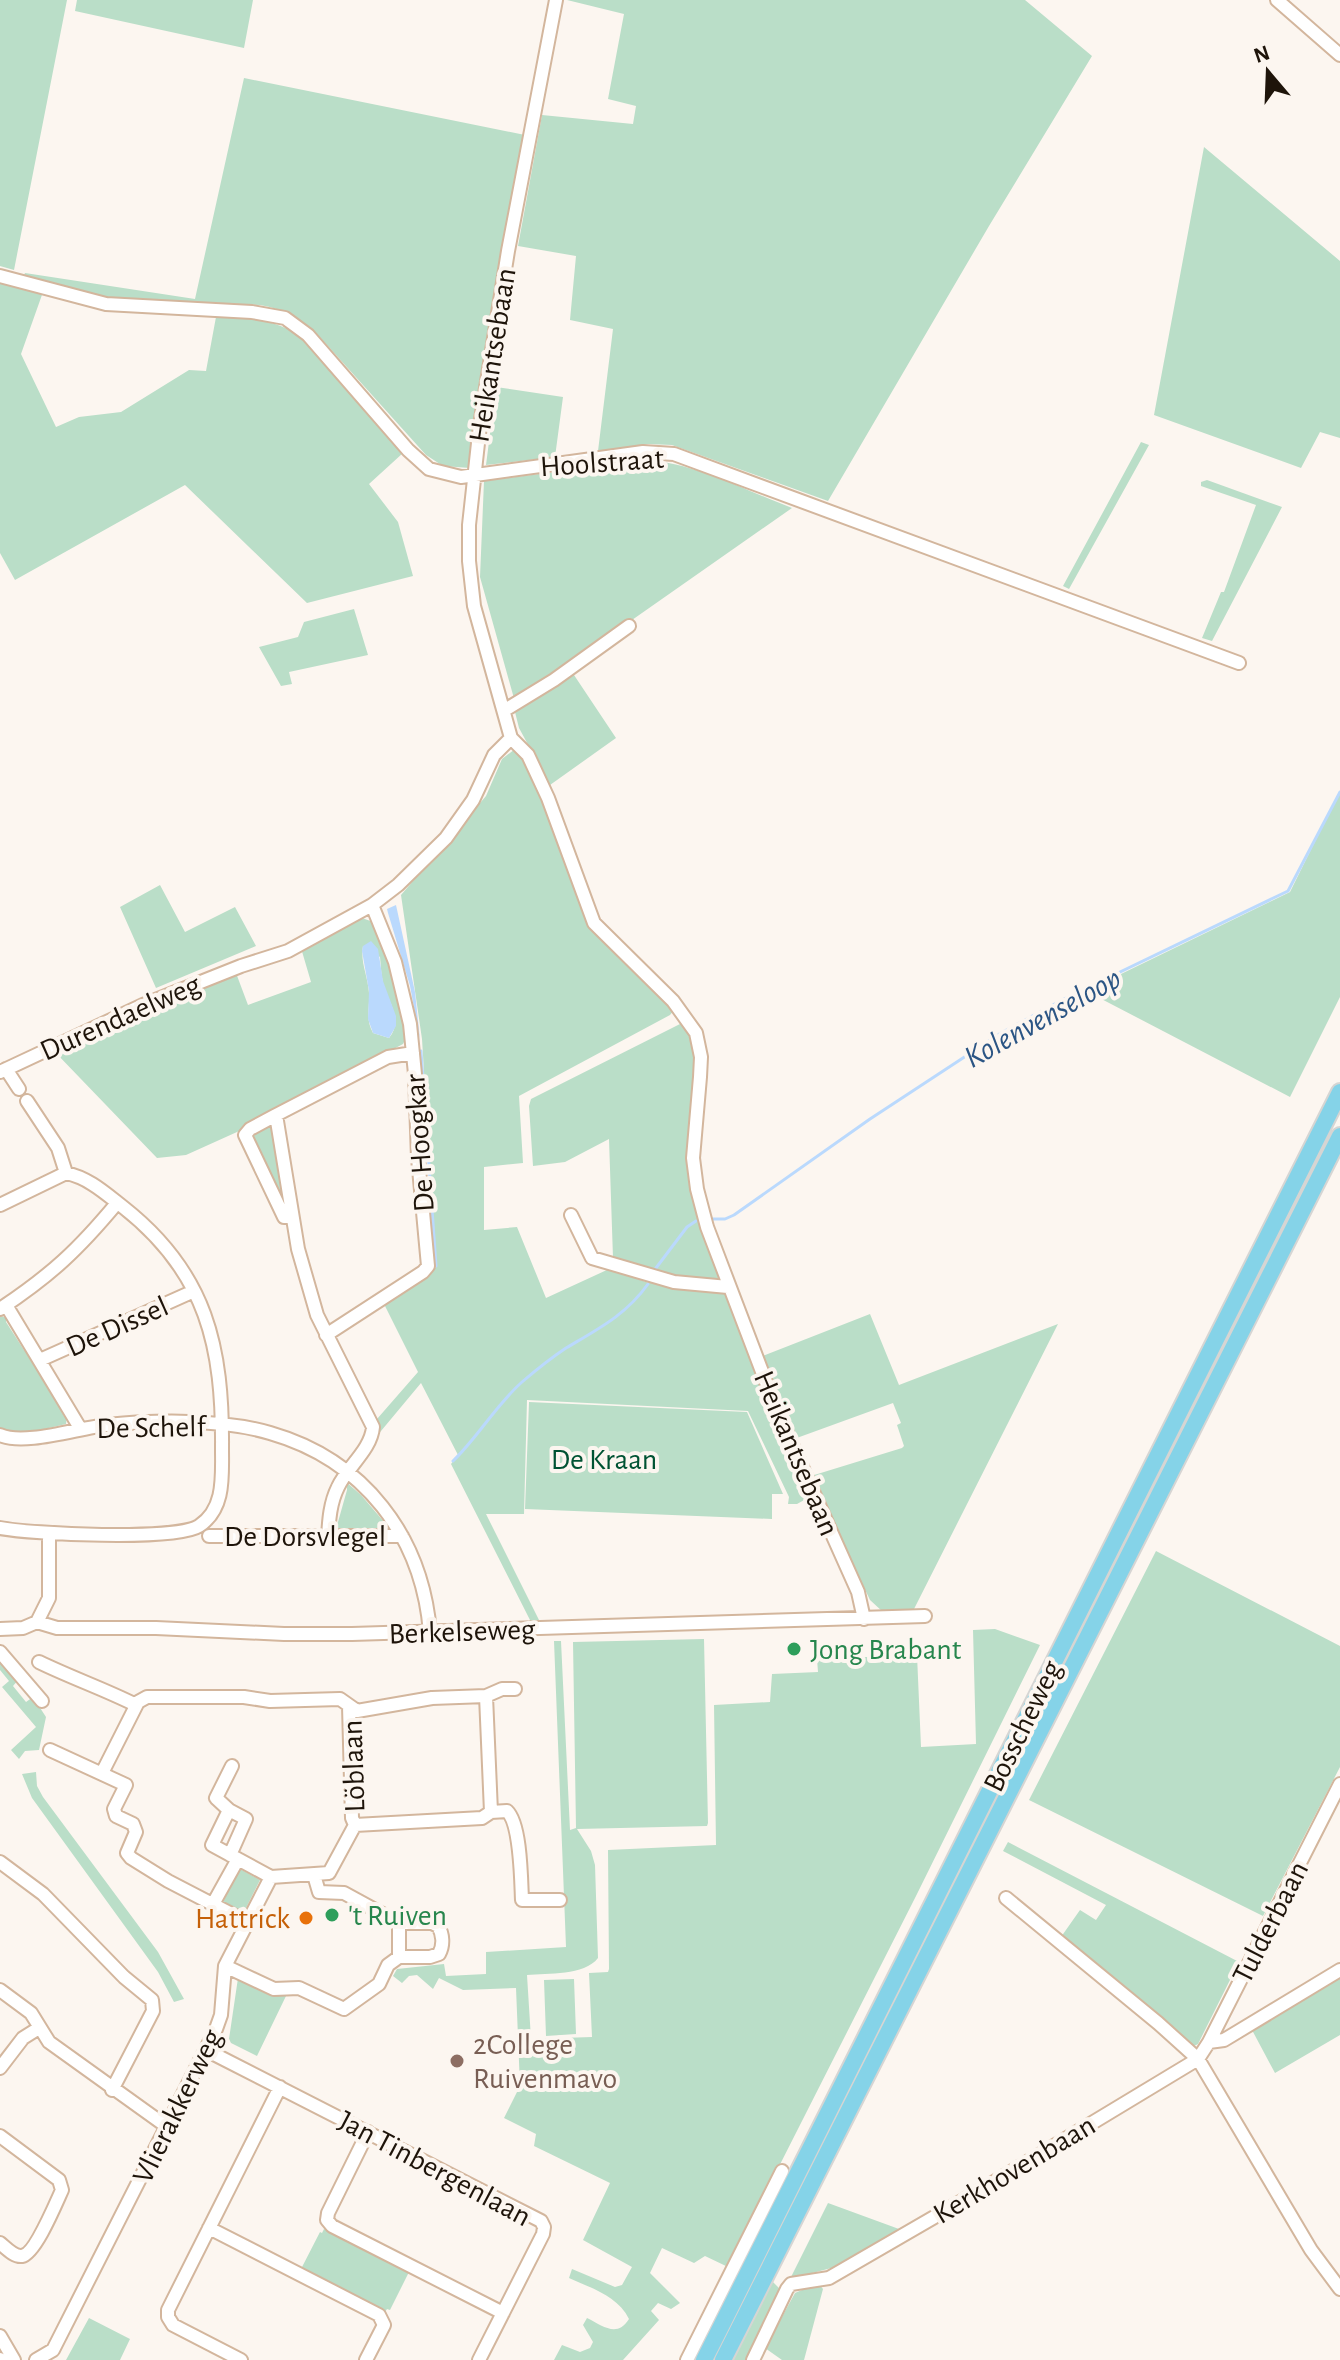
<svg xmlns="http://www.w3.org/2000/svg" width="1340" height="2360" font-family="'Alegreya Sans',sans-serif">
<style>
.green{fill:#badec8;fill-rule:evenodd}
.water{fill:#bad9fd}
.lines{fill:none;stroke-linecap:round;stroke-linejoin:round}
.stream{stroke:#bad9fd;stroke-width:3}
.minor-casing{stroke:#d3b69d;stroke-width:16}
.major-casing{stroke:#d6d5d3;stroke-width:20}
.minor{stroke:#fff;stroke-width:12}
.major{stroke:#85d3e8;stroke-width:16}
.leisure-dot{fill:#2e9e5b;stroke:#fcf6f0;stroke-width:3}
.food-dot{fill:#e8710a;stroke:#fcf6f0;stroke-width:3}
.education-dot{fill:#8d6e63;stroke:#fcf6f0;stroke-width:3}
.labels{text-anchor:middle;stroke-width:8;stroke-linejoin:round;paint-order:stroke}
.street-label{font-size:30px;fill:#1e140a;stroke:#fcf6f0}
.park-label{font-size:30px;fill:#005333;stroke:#fcf6f0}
.leisure-label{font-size:30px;fill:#27864d;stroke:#fcf6f0;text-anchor:start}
.food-label{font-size:30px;fill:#c56008;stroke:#fcf6f0;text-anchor:end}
.education-label{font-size:30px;fill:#785e54;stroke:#fcf6f0;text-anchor:start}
.water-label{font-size:32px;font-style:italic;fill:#2b5584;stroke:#fcf6f0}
</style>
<rect width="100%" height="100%" fill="#fcf6f0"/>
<path class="green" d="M0,0H67L14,270L0,266Z
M77,0H253L244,48L75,11Z
M567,0H1025L1092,56L989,226L828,501L672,445L648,444L598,451L613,329L570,320L576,256L518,246L542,115L633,124L636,106L608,99L624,14Z
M244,78L525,135L470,468L443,466L426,455L318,335C301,318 284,309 260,305L114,299L24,275L25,273L195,299Z
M1204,147L1340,261V438L1320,432L1301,468L1154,415Z
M0,282L43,292L21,354L56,427L79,417L121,412L189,370L206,371L216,317C254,319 277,318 308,342L403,453L369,484L398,522L413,576L307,603L185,485L15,580L0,553Z
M496,387L563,397L555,457L486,465Z
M1141,442L1149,445L1069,589L1063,586Z
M647,460C694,463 747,491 792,508L515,702L480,577L484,481Z
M1207,480L1282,507L1212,641L1202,638L1221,592H1224L1256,505L1201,486V482Z
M354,609L368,655L289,672L292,684L281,686L259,647L298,637L304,622Z
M572,672L616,738L550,785L519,728L515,712Z
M515,749L525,759L558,835L584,914L591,925L674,1010L670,1015L519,1096L523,1163L484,1167V1230L517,1227L546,1298L609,1269L649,1283L655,1274L613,1258L609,1139L565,1162L533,1166L529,1106L531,1099L680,1024L685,1025L697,1056L692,1128L704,1233L754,1371L806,1499L797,1504H788L789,1497L748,1411L527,1400L524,1514H486L541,1624H532L451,1464L458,1455L421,1383L376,1437L377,1419L418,1372L383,1302L436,1267L422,1039L401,895L486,796L502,759Z
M1340,791V997L1290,1097L1086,991L1290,892Z
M160,885L185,932L235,907L256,946L156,988L120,907Z
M362,918L376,923L397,981L407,1036L403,1044L237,1132L186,1155L157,1158L54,1051L236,973L248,1005L311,982L301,948ZM363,946L380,957C381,966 381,975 383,983C388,1002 404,1020 389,1038L373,1033C365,1019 370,1007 369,993C368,976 360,962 363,946Z
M273,1123L287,1210L250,1135Z
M870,1314L899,1385L1058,1324L913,1611L883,1612L870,1600L811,1476L902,1448L904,1446L897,1425L901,1423L893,1403L794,1439L760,1357Z
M0,1316L7,1318L6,1322L24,1350L27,1351L64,1416H67L66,1424L23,1434L0,1428Z
M529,1402L747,1412L783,1494H772V1519L525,1509Z
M345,1481L361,1495L385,1523L375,1530L332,1529L338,1522L347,1490V1486H342Z
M1156,1551L1340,1646V1767L1263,1916L1029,1800Z
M995,1629L1040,1645L916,1896L728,2267L705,2256L694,2263L662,2248L650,2273L680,2303L671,2309L658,2303L651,2311L659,2320L623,2360H554L562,2345L580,2352L590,2348L593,2342L583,2325L587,2318C603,2326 617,2338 629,2319C618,2296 591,2288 569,2278L572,2269L615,2287L622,2285L632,2267L583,2240L610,2183L534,2146L536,2134L504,2118L520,2086L516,1988L463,1990L439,1978L433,1989L417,1975L409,1976L402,1983L393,1976L397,1969L444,1964L446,1976L486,1974V1952L566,1947L554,1641H561L570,1830L576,1828L573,1642L704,1639L708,1823L707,1826L577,1829L591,1851L595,1865L598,1958C584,1976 548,1973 527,1975L531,2039L592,2037L589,1973L608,1972L609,1969L608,1850L716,1845L714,1705L770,1702L772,1674L818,1672L817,1659L917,1655L921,1747L976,1744L973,1630Z
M0,1656L19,1679L13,1686L26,1702L33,1697L46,1717L39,1750L25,1751L19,1759L11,1750L36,1727L2,1687L9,1681L0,1670Z
M36,1772L37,1786L43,1797L158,1952L184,1999L174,2002L158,1972L32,1798L22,1774Z
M1008,1842L1239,1962L1198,2044L1192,2047L1061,1937L1080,1910L1096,1920L1106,1905L1003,1851Z
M240,1869L260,1880L244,1912L223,1902Z
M1340,1977V2035L1275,2073L1252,2030Z
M238,1978L275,1996H286L257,2056L231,2043L229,2039Z
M574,1979L576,2034L546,2036L544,1980Z
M828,2203L899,2229L835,2267L790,2279Z
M324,2229L409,2272L390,2310L387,2309L385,2312L301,2269L320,2232L322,2233Z
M772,2281L783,2292L749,2360H733Z
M818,2283L823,2289L804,2360H782L765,2348L795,2293Z
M89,2318L130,2339L120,2360H66Z"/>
<path class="water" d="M396,905L415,992L420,1040L410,986L388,913L387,909Z
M371,941L378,949L383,981L396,1016V1026L389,1038L373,1033L368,1019L369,991L362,951L363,946Z"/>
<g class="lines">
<path class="stream" d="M421,1051L436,1266
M712,1219H725L734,1215L870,1119L1001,1033L1062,1000L1288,891L1340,792
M653,1272L687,1227L696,1221
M453,1461C478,1437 496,1405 522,1382C536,1370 551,1358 566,1348C598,1329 626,1315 648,1284"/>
<defs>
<path id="minor" d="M556,0L508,251L480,425L469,525V561L474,606L511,738L528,755L548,798L594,923L673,1001L696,1033L701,1057L700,1077L693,1158L697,1189L707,1227L777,1411L858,1592L864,1619
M1277,0L1340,55
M0,276L106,304L252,312L285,318L308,335L408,450L429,469L461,477L643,452L674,454L1239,663
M505,710L554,680L629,626
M6,1069L19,1089
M0,1072L143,1005L241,966L288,951L372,905L398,885L446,838L473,800L494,755L511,738
M27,1101L58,1148L66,1173
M276,1115L250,1129L245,1135L284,1217H292
M0,1205L66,1173C89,1178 105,1193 123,1207C207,1273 223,1347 222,1449C222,1477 225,1509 199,1526C175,1541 31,1534 0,1528
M571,1215L592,1258L674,1282L728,1287
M6,1305L80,1428
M0,1309C51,1275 78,1250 117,1203
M326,1335L423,1272L428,1266L418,1158L415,1074L410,1024L395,962L372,905
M40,1360L194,1291
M0,1435C24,1446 78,1428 107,1425C156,1420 223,1419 270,1433C364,1460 422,1536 430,1632
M209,1536H402
M328,1537C329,1520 330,1503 338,1487C347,1467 371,1450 373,1427L317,1315L298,1249L276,1115L388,1057L413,1053
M37,1622L49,1598V1533
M0,1629L23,1628L37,1622L57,1628H156L284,1634H352L925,1616
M0,1652L42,1701
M39,1662C72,1678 104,1689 136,1705
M486,1696L491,1812
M349,1706L352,1818L355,1825L482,1818L491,1812L507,1811C521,1824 521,1880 522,1900H560
M50,1750L126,1785L114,1809L116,1816L133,1824L136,1832L127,1853L131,1858L168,1881L247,1922
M102,1773L138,1702L147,1697H244L270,1701L340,1699L357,1711L432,1698L486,1696L502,1689H515
M229,1810L212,1845L271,1877
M230,1855L246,1819L229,1810L216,1798L232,1766
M0,1862L43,1894L124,1977L152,2000L153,2011L112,2090
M1006,1898L1158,2023L1198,2059L1311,2250L1340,2289
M213,1904L238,1859
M399,1923V1957
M225,1966L274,1989L299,1988L344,2009L379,1984L388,1965L399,1957H430L439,1954C444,1945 443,1934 438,1926L432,1923H399L344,1893L319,1892L314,1875
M0,1990L31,2013L49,2042L166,2126
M1209,2042L1224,2040L1340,1970
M206,2050L541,2221L544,2227L543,2234L479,2360
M0,2068L23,2038L39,2028
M368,2132L328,2213L327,2220L332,2226L503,2313
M0,2136L59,2180L62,2190C56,2203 35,2254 22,2256C14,2257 6,2248 0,2243
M209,2228L379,2315L384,2325L366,2360
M0,2336L14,2360
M0,2359L1,2360
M36,2360L53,2350L216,2029L221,2015L225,1966L271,1877L329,1873L355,1825
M241,2360L173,2325L168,2317V2310L280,2087
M687,2360L782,2171
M753,2360L787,2289L791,2284L829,2278L981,2190L1198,2059L1209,2042L1340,1784"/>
<path id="major" d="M704,2360C917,1938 1126,1514 1340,1092
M723,2360L1340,1136"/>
</defs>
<use href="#minor" class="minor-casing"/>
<use href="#major" class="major-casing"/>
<use href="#minor" class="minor"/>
<use href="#major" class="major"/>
</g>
<g class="leisure-dot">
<circle cx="794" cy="1649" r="8"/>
<circle cx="332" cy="1915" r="8"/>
</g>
<circle class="food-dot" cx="306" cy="1918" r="8"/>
<circle class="education-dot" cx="457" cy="2061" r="8"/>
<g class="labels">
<g class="street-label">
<text transform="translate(492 355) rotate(-81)" y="10">Heikantsebaan</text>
<text transform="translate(602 462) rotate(-4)" y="10">Hoolstraat</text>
<text transform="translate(120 1017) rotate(-24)" y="10">Durendaelweg</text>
<text transform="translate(419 1143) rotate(-94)" y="10">De Hoogkar</text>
<text transform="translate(117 1326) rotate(-24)" y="10">De Dissel</text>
<text transform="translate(151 1427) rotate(-1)" y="10">De Schelf</text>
<text transform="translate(797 1453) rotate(67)" y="10">Heikantsebaan</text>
<text x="305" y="1546">De Dorsvlegel</text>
<text transform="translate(462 1631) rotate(-2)" y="10">Berkelseweg</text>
<text transform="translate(1022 1726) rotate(-64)" y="10">Bosscheweg</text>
<text transform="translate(353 1766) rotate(-92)" y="10">Löblaan</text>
<text transform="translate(1270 1922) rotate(-63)" y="10">Tulderbaan</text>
<text transform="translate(177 2106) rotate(-64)" y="10">Vlierakkerweg</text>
<text transform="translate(435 2168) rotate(28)" y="10">Jan Tinbergenlaan</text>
<text transform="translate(1014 2169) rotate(-31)" y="10">Kerkhovenbaan</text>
</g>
<g class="park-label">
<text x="604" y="1469">De Kraan</text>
</g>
<g class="leisure-label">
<text x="810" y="1659">Jong Brabant</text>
<text x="348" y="1925">'t Ruiven</text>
</g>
<g class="food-label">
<text x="290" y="1928">Hattrick</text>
</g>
<g class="education-label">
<text x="473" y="2054">2College<tspan x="473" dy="34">Ruivenmavo</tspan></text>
</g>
<g class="water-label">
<text transform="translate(1042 1017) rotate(-29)" y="11">Kolenvenseloop</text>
</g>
</g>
<g transform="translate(1268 72) rotate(341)" stroke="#fcf6f0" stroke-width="6" paint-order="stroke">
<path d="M0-6L14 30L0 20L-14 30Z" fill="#1e140a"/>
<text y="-12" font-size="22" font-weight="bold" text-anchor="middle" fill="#1e140a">N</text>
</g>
</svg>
